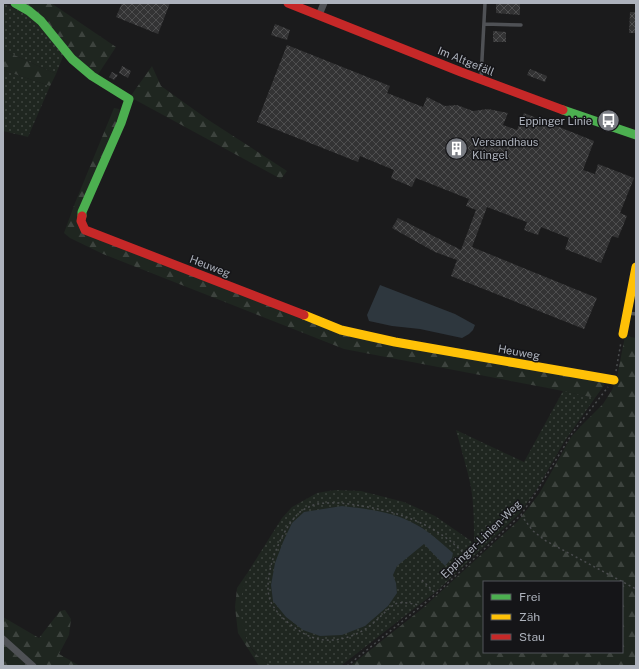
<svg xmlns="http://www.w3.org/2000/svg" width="639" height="669" font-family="'Public Sans',sans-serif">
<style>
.green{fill:url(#green-dots)}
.forest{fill:url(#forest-firs);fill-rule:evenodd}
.water{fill:#2e373e}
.building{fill:url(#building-cross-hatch)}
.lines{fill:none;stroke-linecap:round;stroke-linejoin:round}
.path{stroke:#4b4d4f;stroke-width:1.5;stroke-dasharray:2 3;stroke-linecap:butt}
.lane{stroke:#4f5155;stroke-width:3.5}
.street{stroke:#4f5155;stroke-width:7}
.fast{stroke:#4caf50;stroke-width:9}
.slow{stroke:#ffc107;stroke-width:9}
.jam{stroke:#c62828;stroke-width:9}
.labels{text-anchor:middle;stroke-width:3;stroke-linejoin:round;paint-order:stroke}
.street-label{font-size:11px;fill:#adb2bc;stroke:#151518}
.poi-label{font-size:11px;fill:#adb2bc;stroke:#151518;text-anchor:end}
</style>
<defs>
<pattern id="green-dots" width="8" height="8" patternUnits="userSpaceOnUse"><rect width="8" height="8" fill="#1f2620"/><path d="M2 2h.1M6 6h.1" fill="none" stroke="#3d433e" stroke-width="1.8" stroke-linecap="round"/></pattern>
<pattern id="forest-firs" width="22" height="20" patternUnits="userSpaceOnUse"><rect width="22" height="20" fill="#1f2620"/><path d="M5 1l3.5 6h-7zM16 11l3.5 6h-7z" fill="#3d433e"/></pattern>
<pattern id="building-cross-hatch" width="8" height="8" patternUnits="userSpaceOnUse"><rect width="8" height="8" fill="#333334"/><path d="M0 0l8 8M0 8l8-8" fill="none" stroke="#4e4e4f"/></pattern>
</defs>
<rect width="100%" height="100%" fill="#1b1b1c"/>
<path class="green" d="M3,3L31,17L64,54L56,74L3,50Z
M3,70L50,86L28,137L3,131Z
M563,391L595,398L564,442L537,489L519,514L437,591L342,665L271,666L259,657L248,644L241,622L240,602L243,585L248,572L282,518L292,507L317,493L335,490L361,491L404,502L435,516L474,543C474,525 474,506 471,487C467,468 461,449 456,430L524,462Z"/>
<path class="forest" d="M17,3H51L116,47L97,76Z
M3,50L56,74L50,86L3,70Z
M152,66L161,86L210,121L287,171L281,179L130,97Z
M114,108L119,109L121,114L78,223L340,331L601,381L605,384L595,398L553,389L344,349L103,254L70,238L64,233L75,203Z
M625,336L636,338V666H350L423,608L518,521L539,494L571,437L581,426L603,404L612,390L617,377ZM484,582H622V652H484Z
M248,572C240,592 238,612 245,633C246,637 246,641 249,645C254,654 263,660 271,666H259L238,633L235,607L237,588Z
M65,610L71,619L69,635L59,654L80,666H35L3,636V617L39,638L60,611Z
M3,643L28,666H3Z"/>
<path class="water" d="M380,285L455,314L475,325L473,330L469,334L462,338L420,329L392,326L369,321L367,315Z
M342,506C366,509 390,511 411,522C427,529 440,542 453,553L452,558L445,566L424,544L397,566L393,575L396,583L397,593L388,606L365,626L342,635L320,636L303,630L286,617L273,601L271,585L275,563L283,542L292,523L304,512Z"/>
<path class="building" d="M122,3H170L158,34L116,17Z
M496,3H520V15L496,13Z
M630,12H636V33H629Z
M275,24L290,30L287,40L271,35Z
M493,31L506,32V42H493Z
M287,45L390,86L387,93L423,107L427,97L445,106L457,105L473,111L488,109L508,113L503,125L517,130L524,113L594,141L583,170L595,174L598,164L634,178L620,213L627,216L618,238L612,236L601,263L565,249L569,238L541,227L538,235L524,230L527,222L487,207L472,247L597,298L584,329L451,276L457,260L435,252L392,228L398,218L461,250L476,210L466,206L469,199L416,178L412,187L391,178L394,170L360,156L358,162L257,122Z
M122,66L131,71L128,78L119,73Z
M530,69L547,76L545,82L527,75Z
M112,72L118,75L114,80L109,77Z"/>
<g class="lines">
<path class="path" d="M616,371L621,342
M521,515L533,531L546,541L636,589
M422,580L436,594
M422,606C415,604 402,601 395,604C387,609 380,618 372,624C358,636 337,643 318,639C302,636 276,616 270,600C262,577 280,533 296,516C299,512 306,508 311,506C322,501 345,503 356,505C389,510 422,519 449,540C457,546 464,554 472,560
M347,666L436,594L521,515L538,489L573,432L608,387"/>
<path class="lane" d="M484,24L521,25
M481,78L485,3
M628,313L636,314"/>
<path class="street" d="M319,15L324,3
M3,639L33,666"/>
<path class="fast" d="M15,3L29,11L41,21L72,59L92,76L129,99L121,123L82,212V216
M563,110L636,135"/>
<path class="slow" d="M304,315L341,330L395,342L614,380
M623,334L636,267"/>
<path class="jam" d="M288,3L461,72L563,110
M82,216L81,221L85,230L304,315"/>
</g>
<defs>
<symbol id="bus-disc" viewBox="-11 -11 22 22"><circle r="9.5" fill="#7a7d84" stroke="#151518"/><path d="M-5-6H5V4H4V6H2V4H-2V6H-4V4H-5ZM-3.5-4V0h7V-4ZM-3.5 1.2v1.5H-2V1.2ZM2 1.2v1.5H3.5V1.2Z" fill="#fff"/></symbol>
<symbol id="building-disc" viewBox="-11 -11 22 22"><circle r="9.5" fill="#7a7d84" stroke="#151518"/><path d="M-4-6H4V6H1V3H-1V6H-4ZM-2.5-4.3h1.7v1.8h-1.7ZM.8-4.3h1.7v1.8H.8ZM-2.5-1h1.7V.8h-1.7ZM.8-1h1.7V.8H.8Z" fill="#fff"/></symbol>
</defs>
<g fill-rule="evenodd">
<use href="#bus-disc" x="596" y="108" width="25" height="25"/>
<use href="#building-disc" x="444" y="136" width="25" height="25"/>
</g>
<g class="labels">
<g class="street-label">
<text transform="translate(466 61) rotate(22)" y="4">Im Altgefäll</text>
<text transform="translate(210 266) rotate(21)" y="4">Heuweg</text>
<text transform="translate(519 352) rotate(10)" y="4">Heuweg</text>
<text transform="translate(481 539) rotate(-44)" y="4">Eppinger-Linien-Weg</text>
</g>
<g class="poi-label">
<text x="592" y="125">Eppinger Linie</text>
<text x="472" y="146" text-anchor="start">Versandhaus<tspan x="472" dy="13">Klingel</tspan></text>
</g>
</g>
<rect width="639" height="669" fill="none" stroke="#adb2bc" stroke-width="8"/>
<rect x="483" y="581" width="140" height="72" fill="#151518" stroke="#52545a"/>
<rect x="491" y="594" width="20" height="6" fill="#4caf50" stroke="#52545a"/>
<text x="519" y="601" font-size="12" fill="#adb2bc">Frei</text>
<rect x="491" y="614" width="20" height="6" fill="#ffc107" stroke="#52545a"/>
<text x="519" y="621" font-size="12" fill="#adb2bc">Zäh</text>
<rect x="491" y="634" width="20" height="6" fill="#c62828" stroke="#52545a"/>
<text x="519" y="641" font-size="12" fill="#adb2bc">Stau</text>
</svg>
